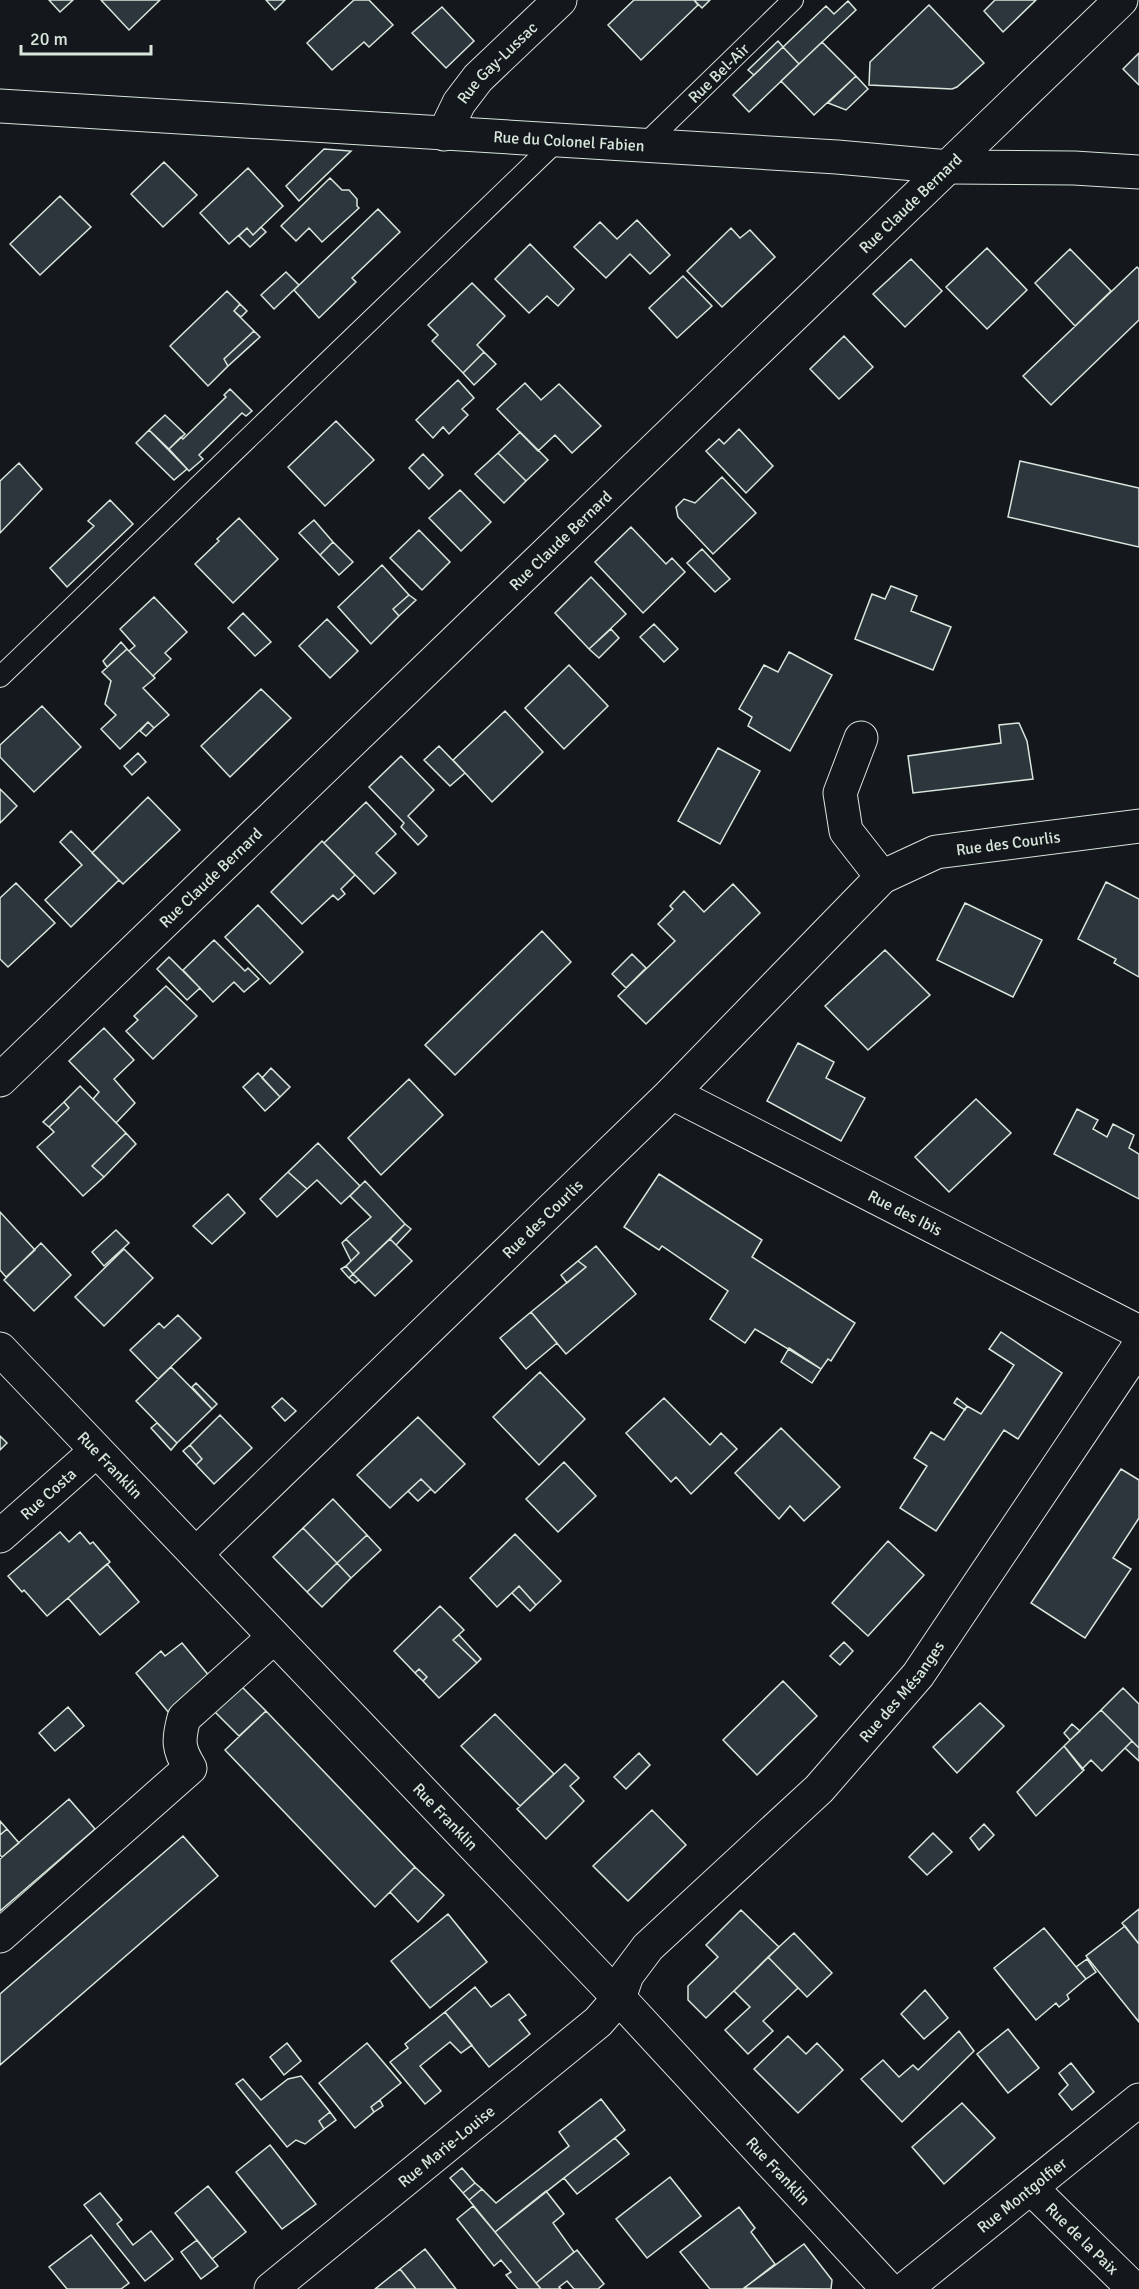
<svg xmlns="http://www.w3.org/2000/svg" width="1139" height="2289" font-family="Signika,sans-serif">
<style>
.building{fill:#2c363c;stroke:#d8e6dc;stroke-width:1.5}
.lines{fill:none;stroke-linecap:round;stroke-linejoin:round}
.service-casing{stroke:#d8e6dc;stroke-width:22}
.minor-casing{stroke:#d8e6dc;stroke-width:35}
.service{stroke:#14181c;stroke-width:20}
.minor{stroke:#14181c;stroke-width:33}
.labels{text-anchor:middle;stroke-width:4.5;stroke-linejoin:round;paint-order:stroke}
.street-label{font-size:16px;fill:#d8e6dc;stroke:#14181c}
</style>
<rect width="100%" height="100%" fill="#14181c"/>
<path class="building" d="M49,0H73L60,12Z
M101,0H160L129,30Z
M266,0H285L275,10Z
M354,0H369L393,25L369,47L364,42L332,70L307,43Z
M634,0H694L698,5L641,60L608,25Z
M694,0H710L702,8Z
M995,0H1036L1003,32L984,11Z
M848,1L856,10L799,64L783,47L826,6L834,14Z
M929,5L984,63L957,87L952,89L869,85L870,62Z
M442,7L474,41L446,68L412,33Z
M778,41L783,47L754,75L748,70Z
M822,42L856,76L814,115L781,81Z
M783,47L799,64L749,112L733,95Z
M1139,53V85L1123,69Z
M856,76L868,89L846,110L828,103Z
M324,149L351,151L299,201L286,186Z
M164,162L197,195L163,227L131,194Z
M248,168L283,206L253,235L247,228L229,244L200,213Z
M330,178L342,190H349L357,199V206L359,208L322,242L309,228L296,241L281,226Z
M60,196L91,227L40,275L10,244Z
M378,209L400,232L352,278L356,282L319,318L294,290Z
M637,220L670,255L650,274L630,254L606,278L574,247L600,222L617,239Z
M261,227L266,232L250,247L239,236L247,228L253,235Z
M731,228L740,238L750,230L775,257L722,307L687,271Z
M530,244L574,289L558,306L547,296L529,313L495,279Z
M987,248L1027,290L987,329L946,287Z
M1070,249L1111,291L1075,326L1035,283Z
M911,259L942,291L905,327L873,294Z
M1137,267L1139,269V320L1051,405L1023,376Z
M286,272L299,285L274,309L261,295Z
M683,276L712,306L677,338L649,308Z
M472,283L505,316L477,345L484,352L463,373L432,341L438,335L428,325Z
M227,291L240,304L234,311L254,331L224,359L228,366L208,386L170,346Z
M240,304L247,311L241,317L234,311Z
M254,331L260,337L228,366L224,359Z
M844,336L873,367L839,399L810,369Z
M484,352L496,364L474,385L463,373Z
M458,380L474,398L462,409L468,415L449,434L443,427L433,438L416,420Z
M525,383L541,400L559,384L601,426L572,453L555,435L538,451L497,409Z
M230,389L252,411L246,416L242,413L199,455L203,459L189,471L169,449L181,437L183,439L226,397L224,395Z
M165,415L185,434L169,449L149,430Z
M336,421L374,460L325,506L288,467Z
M739,429L773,466L746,493L706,451L719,439L724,444Z
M149,430L187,469L174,480L136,443Z
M520,432L548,460L526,481L498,453Z
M498,453L526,481L504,503L475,474Z
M423,454L443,475L429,489L409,468Z
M1020,461L1139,488V547L1008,517Z
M19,463L42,489L0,533V481Z
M722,477L756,513L713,554L678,517L676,507L684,499L695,503Z
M460,490L491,522L461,551L429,518Z
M110,500L133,524L67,587L50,568L94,526L88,521Z
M239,518L278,559L233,603L195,564L219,541L217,539Z
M314,520L333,542L320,555L299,533Z
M631,527L666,564L672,558L685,572L643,613L595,562Z
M419,530L450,562L422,590L390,558Z
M333,542L353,562L339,575L320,555Z
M702,549L730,579L715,592L687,563Z
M382,565L409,595L393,609L399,616L371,644L338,607Z
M591,577L626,614L589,649L555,613Z
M891,586L917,596L911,611L951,627L933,670L855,639L872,594L885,599Z
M409,595L416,600L399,616L393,609Z
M154,597L187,632L165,653L171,659L153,676L129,651L135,646L120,629Z
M243,613L271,642L255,656L228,628Z
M327,619L358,651L330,678L299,646Z
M654,624L678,649L664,662L640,637Z
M611,629L619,638L599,658L589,649Z
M121,642L127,649L107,667L103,661Z
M127,649L155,678L143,688L169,715L154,728L148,722L120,749L101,729L116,715L105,704L111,681L102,672Z
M789,652L832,675L790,751L748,726L752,717L739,709L764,665L778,672Z
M569,665L608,706L564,749L525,708Z
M261,689L291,718L230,777L201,746Z
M42,706L81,747L34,792L0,757V745Z
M505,711L543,752L492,802L453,760Z
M148,722L154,728L146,736L140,731Z
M1019,723L1027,741L1033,779L913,793L908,756L1001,743L999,725Z
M439,746L465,773L450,786L424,760Z
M718,748L760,771L720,844L678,821Z
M138,753L146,762L132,775L124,766Z
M401,756L434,790L408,816L427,836L418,845L401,827L404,823L369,787Z
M0,789L17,806L0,823Z
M148,797L180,830L123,884L92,853Z
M366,802L396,834L376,853L396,873L374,894L324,843Z
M71,831L119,880L71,927L45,900L82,865L60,842Z
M322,841L355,875L341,889L345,894L338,900L333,895L302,924L271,892Z
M1106,882L1139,899V977L1114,963L1116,959L1078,939Z
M16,883L55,923L8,967L0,959V898Z
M733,884L760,913L646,1024L618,996L675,941L658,924L673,909L670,906L684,891L704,912Z
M965,903L1042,940L1013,997L937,960Z
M258,905L303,952L270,984L225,937Z
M542,931L571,962L455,1075L425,1045Z
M214,940L245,971L248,968L259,979L244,992L234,982L213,1002L183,970Z
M885,950L930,995L868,1050L825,1006Z
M632,954L646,968L626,988L612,974Z
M169,957L200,988L187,1000L157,969Z
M166,986L197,1016L153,1059L126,1031L138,1020L134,1016Z
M104,1028L134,1060L114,1079L135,1103L116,1123L93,1099L99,1092L69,1061Z
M798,1043L834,1062L826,1078L865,1098L841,1141L767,1101Z
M271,1068L290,1087L280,1097L262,1078Z
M258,1073L280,1097L265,1111L243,1087Z
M409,1079L443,1115L381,1175L348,1138Z
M80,1086L126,1133L92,1166L104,1177L83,1196L37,1147L54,1132L49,1127L69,1108L64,1102Z
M976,1099L1011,1133L949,1192L915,1157Z
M64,1102L69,1108L49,1127L43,1122Z
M1077,1109L1098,1120L1093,1129L1107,1137L1113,1124L1134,1135L1129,1148L1139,1154V1199L1054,1154Z
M126,1133L136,1144L104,1177L92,1166Z
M318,1143L360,1186L341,1204L317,1180L307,1189L288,1172Z
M288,1172L307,1189L277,1217L260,1199Z
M659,1174L762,1240L752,1257L855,1323L831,1361L828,1359L821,1369L755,1329L745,1343L710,1319L728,1291L662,1246L659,1250L624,1227Z
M365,1181L405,1224L353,1274L346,1266L359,1253L346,1239L371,1217L350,1196Z
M228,1194L245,1213L212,1244L193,1226Z
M0,1212L35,1250L6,1277L0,1270Z
M405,1224L411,1229L396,1245L390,1239Z
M116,1230L129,1243L104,1266L92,1252Z
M346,1239L359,1253L351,1261L342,1243Z
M390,1239L412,1261L375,1296L353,1274Z
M41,1243L71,1275L34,1311L4,1280Z
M596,1246L636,1294L566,1354L531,1312L586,1267L578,1261Z
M124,1249L153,1278L104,1326L75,1297Z
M578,1261L586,1267L567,1283L561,1275Z
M346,1266L353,1274L349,1278L341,1269Z
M353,1274L359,1280L355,1283L349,1278Z
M531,1312L557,1343L526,1369L500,1338Z
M178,1315L201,1338L158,1379L130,1350L159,1323L164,1328Z
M1001,1332L1062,1373L1018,1439L1004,1430L936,1531L900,1508L927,1466L914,1458L931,1432L944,1440L967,1406L981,1414L1003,1382L1014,1365L989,1349Z
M789,1348L821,1369L812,1383L781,1362Z
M171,1367L212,1409L177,1443L136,1401Z
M540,1372L585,1419L539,1465L493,1417Z
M196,1383L217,1404L212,1409L192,1387Z
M282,1398L296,1411L285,1421L272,1407Z
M664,1398L710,1445L721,1433L737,1449L691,1494L676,1477L671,1482L626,1433Z
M957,1398L967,1406L965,1410L954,1403Z
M220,1415L252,1448L214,1484L196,1465L202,1459L190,1445Z
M418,1417L465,1464L435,1493L421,1479L390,1508L357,1475Z
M157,1423L177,1443L171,1450L151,1428Z
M781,1428L840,1487L804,1521L790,1506L779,1519L735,1473Z
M0,1436L7,1443L0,1450Z
M190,1445L202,1459L196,1465L183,1451Z
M564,1462L596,1496L558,1532L526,1499Z
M1121,1469L1139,1480V1518L1113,1558L1131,1569L1085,1638L1031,1603Z
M421,1479L431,1489L418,1501L408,1491Z
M333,1499L367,1535L337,1563L303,1528Z
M303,1528L337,1563L307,1592L273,1557Z
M60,1532L69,1542L80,1532L90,1544L93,1542L110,1562L47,1616L24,1590L22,1592L8,1576Z
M515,1534L561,1581L536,1605L519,1586L497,1607L470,1578Z
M367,1535L381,1550L351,1578L337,1563Z
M888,1541L924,1575L868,1636L832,1603Z
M337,1563L351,1578L322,1607L307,1592Z
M107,1564L139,1602L100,1635L68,1598Z
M519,1586L536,1605L530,1611L512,1593Z
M440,1606L464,1630L453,1640L477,1663L439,1698L423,1681L427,1677L419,1669L415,1673L394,1651Z
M459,1635L481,1659L477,1663L453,1640Z
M844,1642L853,1651L840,1665L830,1656Z
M182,1643L210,1677L169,1713L136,1673L161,1651L165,1656Z
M419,1669L427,1677L423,1681L415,1673Z
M783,1681L817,1716L757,1775L723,1740Z
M239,1684L266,1711L239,1736L213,1710Z
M1123,1688L1139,1704V1748L1101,1710Z
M980,1703L1004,1726L957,1773L933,1747Z
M68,1707L84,1726L55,1751L39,1733Z
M1101,1710L1132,1741L1102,1771L1091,1760L1082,1769L1064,1746Z
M266,1711L415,1867L375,1907L225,1750Z
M495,1714L554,1774L520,1806L461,1746Z
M1072,1724L1080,1731L1070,1740L1064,1733Z
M1132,1741L1139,1748V1761L1125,1748Z
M1064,1746L1084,1770L1036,1816L1017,1792Z
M639,1753L650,1765L626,1789L614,1777Z
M565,1764L579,1778L570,1786L584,1801L546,1839L517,1809Z
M69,1799L95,1829L0,1911V1859Z
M652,1810L686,1845L628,1901L593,1866Z
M0,1821L7,1829L0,1835Z
M984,1824L994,1835L979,1850L970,1838Z
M7,1829L19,1843L2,1857L0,1855V1835Z
M933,1833L952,1852L927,1875L909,1857Z
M183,1836L218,1876L0,2065V1994Z
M415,1867L444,1895L418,1922L390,1892Z
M1139,1909V1944L1122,1923Z
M741,1910L779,1947L706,2018L688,2000V1986L718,1957L706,1945Z
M448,1914L487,1962L430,2008L391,1961Z
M1125,1926L1139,1944V2022L1086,1956Z
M1044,1928L1086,1979L1067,1995L1069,1999L1059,2007L1056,2003L1036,2020L994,1968Z
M794,1933L832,1973L807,1997L768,1957Z
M768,1957L798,1988L763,2021L773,2031L748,2054L725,2030L750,2007L734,1991Z
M1087,1959L1096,1972L1086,1979L1076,1967Z
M475,1987L491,2007L509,1994L526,2015L519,2020L530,2034L489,2067L445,2012Z
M925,1990L948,2018L924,2039L901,2014Z
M445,2012L472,2045L461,2053L450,2042L420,2066L441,2091L425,2104L390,2062L408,2048L405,2044Z
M1008,2029L1039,2068L1008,2093L977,2054Z
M959,2031L974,2051L902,2122L861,2079L883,2060L899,2077L913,2065L918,2070Z
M788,2036L806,2054L817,2043L843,2070L798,2113L754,2069Z
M287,2043L301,2061L284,2075L270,2057Z
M367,2043L401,2083L371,2107L374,2112L355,2128L319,2083Z
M1071,2063L1094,2092L1072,2110L1059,2094L1068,2085L1059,2073Z
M301,2076L330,2112L319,2121L324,2129L305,2144L296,2140L287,2147L236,2084L243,2079L261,2100L288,2079Z
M601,2099L625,2130L495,2232L469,2200L482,2189L496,2203L569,2146L559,2132Z
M380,2100L383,2106L374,2112L371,2107Z
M962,2103L995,2138L944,2184L912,2147Z
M330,2112L336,2120L324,2129L319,2121Z
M615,2138L629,2154L577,2194L564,2178Z
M270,2145L316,2204L282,2229L236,2172Z
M462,2168L475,2183L463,2193L450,2178Z
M670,2177L701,2216L647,2258L616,2219Z
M475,2183L482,2189L469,2200L463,2193Z
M208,2186L246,2232L212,2259L175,2213Z
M546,2191L564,2214L553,2223L574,2252L536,2283L495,2232Z
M100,2193L122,2220L117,2224L133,2245L151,2231L173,2259L145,2281L84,2205Z
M473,2206L495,2232L541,2289H518L506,2275L511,2272L501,2260L494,2266L457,2219Z
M739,2207L755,2228L751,2232L775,2264L743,2289H710L680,2252Z
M91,2235L129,2283L121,2289H67L49,2267Z
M197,2240L218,2266L201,2279L181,2252Z
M804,2244L832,2280L831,2289L744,2288Z
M425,2249L456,2289H416L400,2269Z
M577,2250L604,2284L598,2289H574L567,2281L559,2287L561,2289H541L536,2283Z
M400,2269L416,2289H375Z"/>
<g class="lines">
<defs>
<g id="service">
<path id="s1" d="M643,146L793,0"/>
<path d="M0,677L557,141"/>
</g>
<g id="minor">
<path id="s2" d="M0,106L837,157L949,167L1074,168L1139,172"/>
<path id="s3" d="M444,134L459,103L478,78L560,0"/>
<path d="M861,738L840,793L846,831L882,877"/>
<path id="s4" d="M0,1080L1121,0"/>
<path id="s5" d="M672,1093L1139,1332"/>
<path id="s6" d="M0,1349L619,1998L888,2289"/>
<path id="s7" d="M0,1536L96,1451"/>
<path id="s8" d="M196,1554L672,1093L882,877L936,852L1139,826"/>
<path d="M0,1936L190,1768C178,1749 178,1740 184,1718L274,1637"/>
<path id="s9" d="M1031,2188L1134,2289"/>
<path id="s10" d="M271,2289L598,2022L619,1998L627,1975L648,1947L819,1789L918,1675L1139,1346"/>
<path id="s11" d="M905,2289L1139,2100"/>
</g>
</defs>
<use href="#service" class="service-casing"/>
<use href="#minor" class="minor-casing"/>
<use href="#service" class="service"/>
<use href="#minor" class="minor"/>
</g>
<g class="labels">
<g class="street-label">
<text dy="6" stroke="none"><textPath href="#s3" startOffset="90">Rue Gay-Lussac</textPath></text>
<text dy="6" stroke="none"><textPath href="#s1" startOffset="105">Rue Bel-Air</textPath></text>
<text dy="6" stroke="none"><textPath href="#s2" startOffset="570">Rue du Colonel Fabien</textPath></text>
<text dy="6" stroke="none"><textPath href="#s4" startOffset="1264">Rue Claude Bernard</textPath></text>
<text dy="6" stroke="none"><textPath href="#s4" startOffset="778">Rue Claude Bernard</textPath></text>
<text dy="6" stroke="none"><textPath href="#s8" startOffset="1096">Rue des Courlis</textPath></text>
<text dy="6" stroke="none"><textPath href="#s4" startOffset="292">Rue Claude Bernard</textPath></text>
<text dy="6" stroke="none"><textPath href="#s5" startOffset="262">Rue des Ibis</textPath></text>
<text dy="6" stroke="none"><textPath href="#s8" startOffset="482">Rue des Courlis</textPath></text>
<text dy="6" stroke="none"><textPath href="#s6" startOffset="160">Rue Franklin</textPath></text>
<text dy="6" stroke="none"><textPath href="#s7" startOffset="64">Rue Costa</textPath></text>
<text dy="6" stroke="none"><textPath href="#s10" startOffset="874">Rue des Mésanges</textPath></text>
<text dy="6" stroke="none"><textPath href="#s6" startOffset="646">Rue Franklin</textPath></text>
<text dy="6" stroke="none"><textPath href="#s10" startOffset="226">Rue Marie-Louise</textPath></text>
<text dy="6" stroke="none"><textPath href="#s6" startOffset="1132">Rue Franklin</textPath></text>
<text dy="6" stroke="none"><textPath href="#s11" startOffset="150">Rue Montgolfier</textPath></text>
<text dy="6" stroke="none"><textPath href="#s9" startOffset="72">Rue de la Paix</textPath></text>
</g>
</g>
<path d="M21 45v9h130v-9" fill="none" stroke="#d8e6dc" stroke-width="3"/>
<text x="30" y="45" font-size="18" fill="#d8e6dc" stroke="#14181c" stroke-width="4.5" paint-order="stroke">20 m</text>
</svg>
